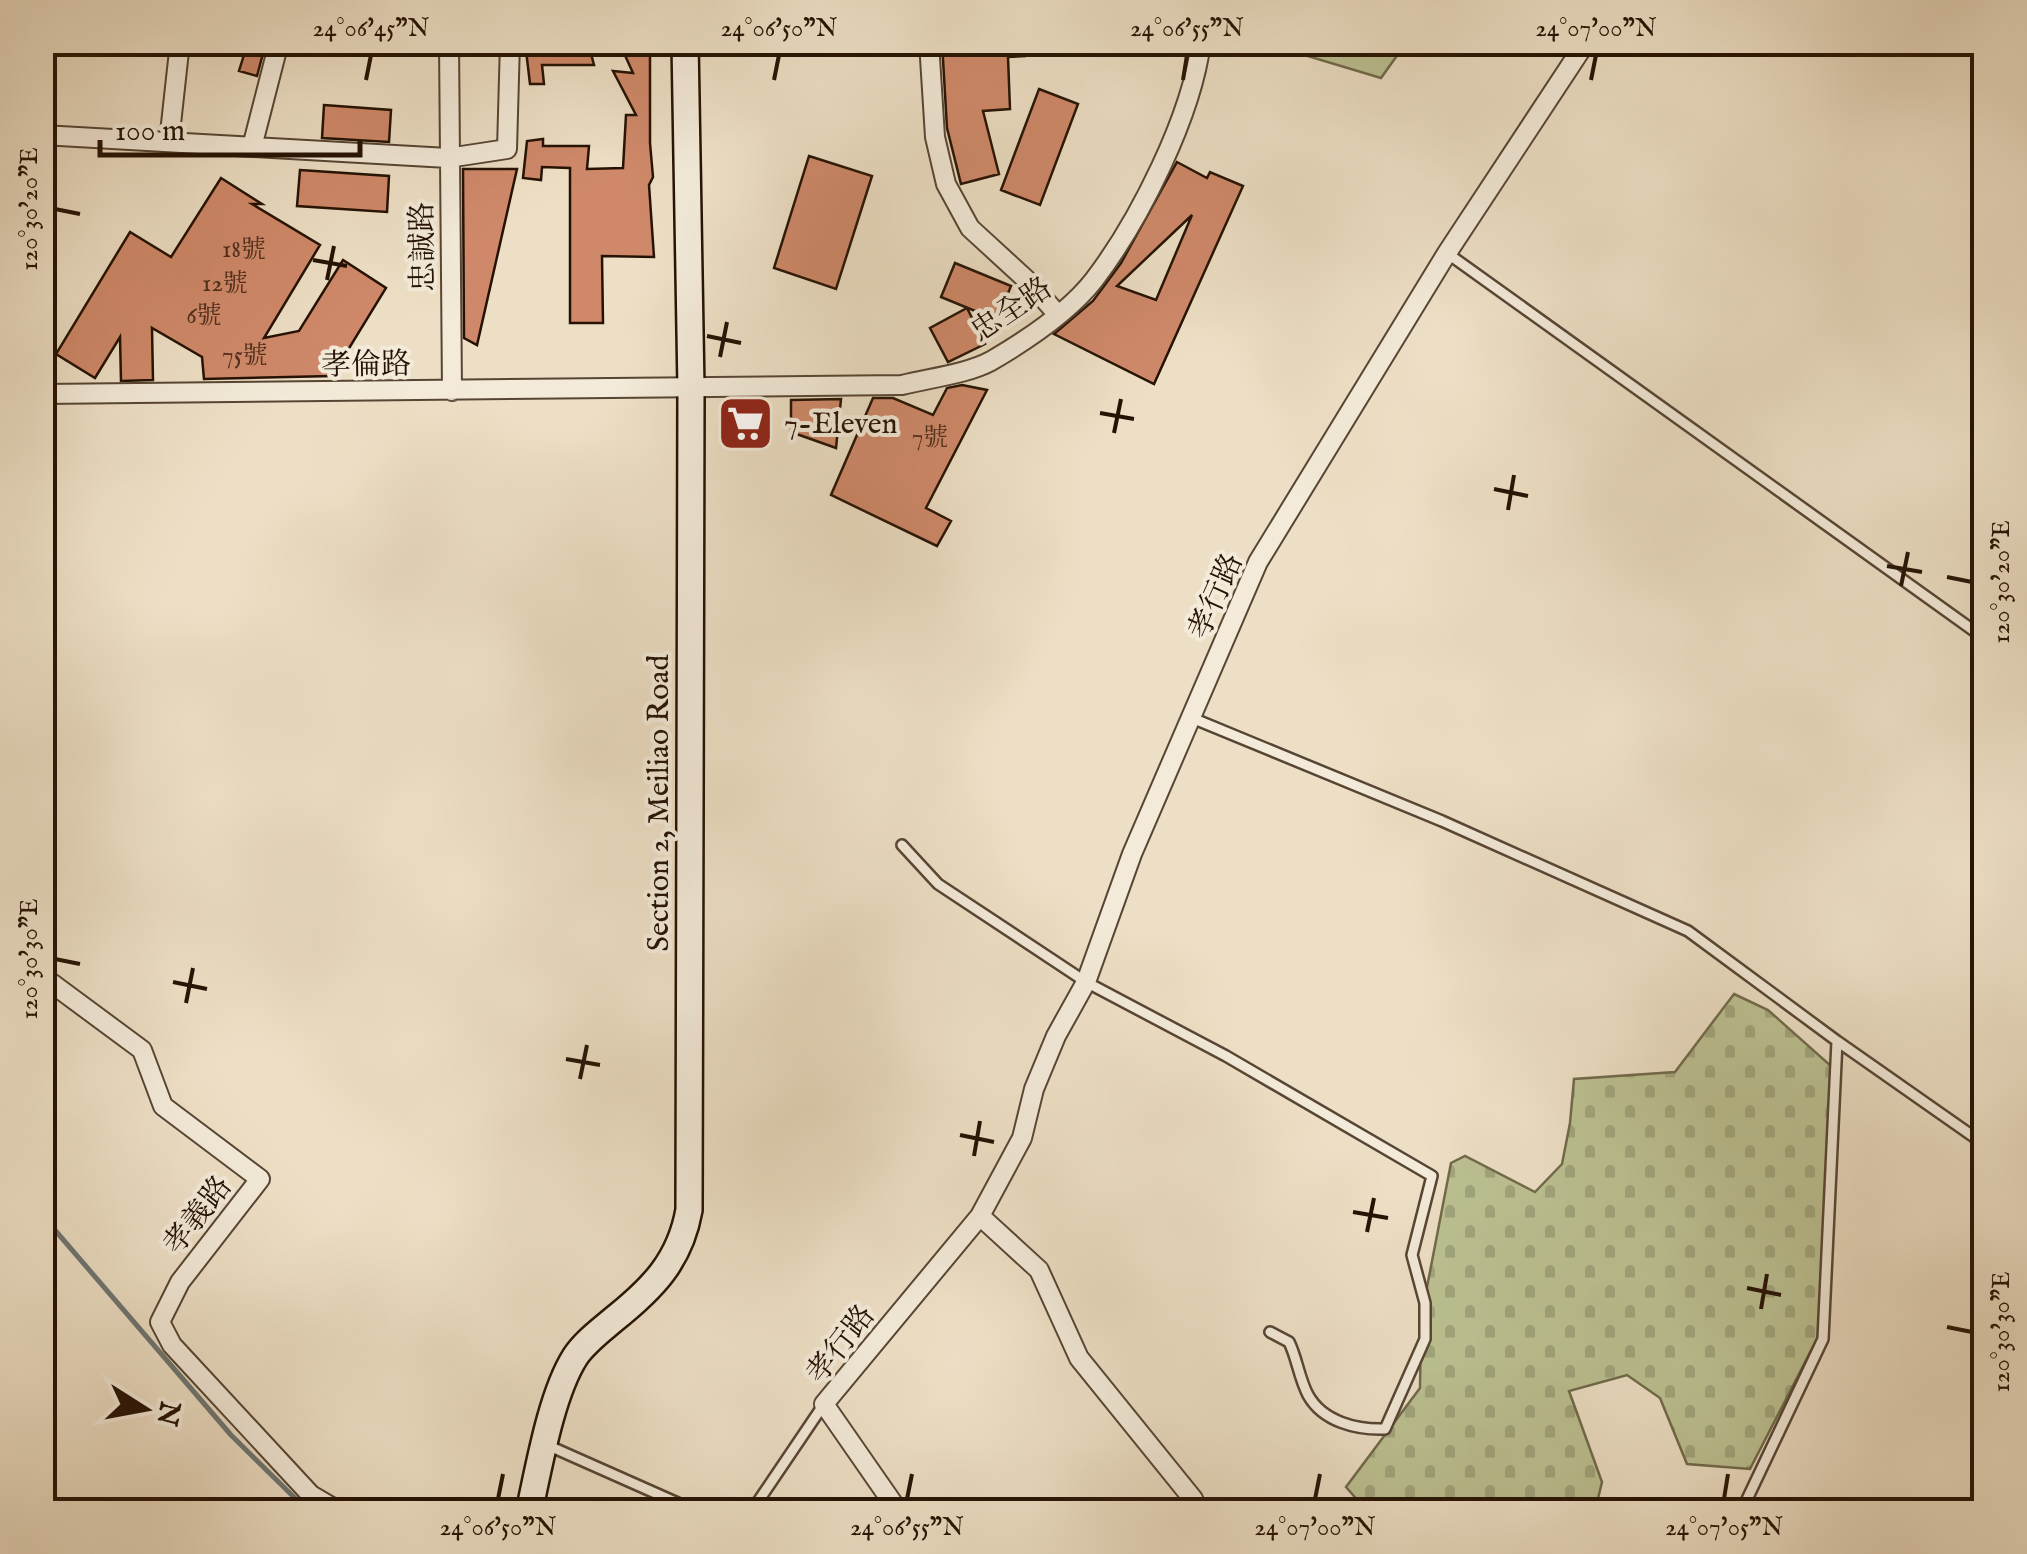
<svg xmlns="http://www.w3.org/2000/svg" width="2027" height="1554" font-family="'IM FELL English','Noto Serif TC',serif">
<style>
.cemetery{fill:url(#cemetery-stones);stroke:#706a4b;stroke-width:2.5}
.park{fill:#bcc192;stroke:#706a4b;stroke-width:2.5}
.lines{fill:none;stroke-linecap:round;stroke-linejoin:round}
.stream{stroke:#6e7774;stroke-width:5}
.building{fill:#cf896a;stroke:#251204;stroke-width:2.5;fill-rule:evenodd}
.lane-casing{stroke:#574534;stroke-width:14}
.street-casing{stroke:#574534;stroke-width:22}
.secondary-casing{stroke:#251204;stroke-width:30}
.lane{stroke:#f3ead9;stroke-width:9}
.street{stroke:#f3ead9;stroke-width:18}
.secondary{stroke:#f3ead9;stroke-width:25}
.ticks{fill:none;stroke:#251204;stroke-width:4}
.labels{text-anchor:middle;stroke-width:8;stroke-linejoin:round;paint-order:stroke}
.number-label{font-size:25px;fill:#50301e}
.street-label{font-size:30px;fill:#251204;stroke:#f3ead9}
.poi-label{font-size:30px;fill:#251204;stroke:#f3ead9;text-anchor:start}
.neatline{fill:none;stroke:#251204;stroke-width:4}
.ticks-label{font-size:25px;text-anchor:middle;fill:#251204}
</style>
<defs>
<pattern id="cemetery-stones" width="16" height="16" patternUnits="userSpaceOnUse" patternTransform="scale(2.5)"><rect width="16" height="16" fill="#bcc192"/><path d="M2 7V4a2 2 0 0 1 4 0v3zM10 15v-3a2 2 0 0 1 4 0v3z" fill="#a1a57c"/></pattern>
</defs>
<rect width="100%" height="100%" fill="#eddfc5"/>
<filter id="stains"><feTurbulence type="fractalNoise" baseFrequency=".002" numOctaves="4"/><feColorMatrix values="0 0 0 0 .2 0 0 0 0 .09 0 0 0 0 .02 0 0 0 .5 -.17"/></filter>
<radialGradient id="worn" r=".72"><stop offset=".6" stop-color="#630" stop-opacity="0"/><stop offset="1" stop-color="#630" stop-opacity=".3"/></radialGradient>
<path class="cemetery" d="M1734,994L1768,1010L1831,1066L1818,1337L1750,1469L1687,1464L1660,1398L1627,1375L1569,1391L1602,1482L1595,1511H1367L1346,1487L1420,1388L1421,1318L1451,1163L1465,1156L1535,1192L1562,1164L1570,1123L1574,1079L1675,1072Z"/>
<path class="park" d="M1264,43H1406L1381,78Z"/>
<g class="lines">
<path class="stream" d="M42,1215L231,1435L309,1512"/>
</g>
<path class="building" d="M248,42H266L257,76L239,71Z
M525,42H588L594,65H542L544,84H530Z
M619,42H650V143L653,177L649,185L654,257L602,256L603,323H570V168L542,167L541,180L523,178L527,141L543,139V146H589L587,169L623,168L626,115H636L613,71L633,73Z
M942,42H1025V56L1008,57L1010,109L983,111L999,174L961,184L947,128Z
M1039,89L1078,104L1040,205L1001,190Z
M324,105L391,110L389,142L322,138Z
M809,156L872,176L836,289L774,268Z
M1177,162L1207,178L1210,172L1243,186L1154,384L1054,334L1093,301L1121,263ZM1192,215L1156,300L1117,286Z
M463,169H517L477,345L464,338Z
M300,170L389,176L387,212L297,206Z
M221,178L262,204H252L320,245L264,338L299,331L343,260L386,288L332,376L204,379L202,357L152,328L153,380L121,381L120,337L95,378L56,354L130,232L171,257Z
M955,263L1011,286L997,320L941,297Z
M967,308L985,344L948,362L930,328Z
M962,385L987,390L926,508L951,521L937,546L831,495L873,398H893L933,415L947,388Z
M841,399L836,448L791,432V400Z"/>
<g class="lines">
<defs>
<path id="lane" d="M1447,253L1984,638
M1192,718L1442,821L1688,931L1837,1041L1984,1144
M902,845L938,884L1086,982L1226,1056L1432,1176L1412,1255L1425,1303V1339L1385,1429C1357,1430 1323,1422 1308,1395C1299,1378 1297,1358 1289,1342L1270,1332
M547,1445L698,1512
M751,1512L824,1404
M1741,1512L1823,1339L1837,1041"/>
<path id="street" d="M449,42L452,391
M929,42L935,137L946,184L970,228L1030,283L1058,315
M42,135L448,158L507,149L510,42
M169,142L180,42
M252,147L279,42
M42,394L902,385C930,378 967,374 991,361C1027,340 1069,312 1094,280C1139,221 1192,116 1201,42
M42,976L142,1050L163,1106L260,1179L180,1282L160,1322L172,1345L311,1495L340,1512
M980,1216L1039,1270L1079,1358L1193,1499L1199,1512
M899,1512L824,1404L980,1216L1022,1138L1034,1089L1056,1036L1086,982L1132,854L1258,562L1447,253L1586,42"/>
<path id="secondary" d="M529,1512C539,1467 551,1395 575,1357C584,1343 600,1331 613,1320C652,1289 680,1261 689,1210L691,389L685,42"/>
</defs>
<use href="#lane" class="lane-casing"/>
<use href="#street" class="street-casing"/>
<use href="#secondary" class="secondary-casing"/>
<use href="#lane" class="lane"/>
<use href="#street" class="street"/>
<use href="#secondary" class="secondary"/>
</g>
<path class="ticks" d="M366,80L371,55M774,80L779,55M1183,80L1187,55M1591,80L1596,55M55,209L80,214M313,260L347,266M327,280L334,246M707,336L741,343M720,357L727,322M1100,413L1134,419M1114,433L1121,399M1494,489L1528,496M1508,510L1514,475M1887,566L1922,572M1947,577L1972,582M1901,586L1908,552M55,959L80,964M173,982L207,989M186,1003L193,968M566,1059L600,1065M580,1079L587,1045M960,1135L994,1142M974,1156L980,1121M1353,1212L1388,1218M1367,1232L1374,1198M1747,1288L1781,1295M1761,1309L1767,1274M1947,1327L1972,1332M498,1499L503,1474M907,1499L912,1474M1315,1499L1320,1474M1724,1499L1728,1474"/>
<defs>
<symbol id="supermarket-square" viewBox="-11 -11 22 22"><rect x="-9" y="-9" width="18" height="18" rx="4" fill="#8f2418" stroke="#f3ead9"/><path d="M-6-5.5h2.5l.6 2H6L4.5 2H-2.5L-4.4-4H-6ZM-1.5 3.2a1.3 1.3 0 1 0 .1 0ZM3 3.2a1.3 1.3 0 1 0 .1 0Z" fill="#fff"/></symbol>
</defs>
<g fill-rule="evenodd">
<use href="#supermarket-square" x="714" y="392" width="63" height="63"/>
</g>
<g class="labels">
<g class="number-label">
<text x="244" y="257">18號</text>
<text x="225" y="291">12號</text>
<text x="204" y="323">6號</text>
<text x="245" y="363">75號</text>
<text x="930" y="445">7號</text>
</g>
<g class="street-label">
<text transform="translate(422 247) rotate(-91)" y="10">忠誠路</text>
<text transform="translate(1011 309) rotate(-34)" y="10">忠全路</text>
<text transform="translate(366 364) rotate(-1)" y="10">孝倫路</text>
<text transform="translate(1215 596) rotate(-66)" y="10">孝行路</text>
<text transform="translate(658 803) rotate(-90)" y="10">Section 2, Meiliao Road</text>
<text transform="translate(197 1215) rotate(-52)" y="10">孝義路</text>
<text transform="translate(840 1344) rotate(-52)" y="10">孝行路</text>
</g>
<g class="poi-label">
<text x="784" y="433">7-Eleven</text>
</g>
</g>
<rect width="2027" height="1554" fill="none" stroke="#eddfc5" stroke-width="110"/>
<g transform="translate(145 1409) rotate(101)" stroke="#f3ead9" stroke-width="8" paint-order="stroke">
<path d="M0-8L18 38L0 25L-18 38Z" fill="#251204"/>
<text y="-15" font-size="28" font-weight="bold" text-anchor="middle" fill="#251204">N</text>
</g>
<path d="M100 140v15h260v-15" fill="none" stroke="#251204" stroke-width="5"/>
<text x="115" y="140" font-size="30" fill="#251204" stroke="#f3ead9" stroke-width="8" paint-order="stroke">100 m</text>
<rect x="55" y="55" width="1917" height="1444" class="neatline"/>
<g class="ticks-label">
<text x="371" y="36">24°06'45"N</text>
<text x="779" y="36">24°06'50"N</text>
<text x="1187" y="36">24°06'55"N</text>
<text x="1596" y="36">24°07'00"N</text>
<text transform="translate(28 209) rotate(-90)" y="9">120°30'20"E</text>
<text transform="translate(2000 582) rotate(-90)" y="9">120°30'20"E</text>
<text transform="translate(28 959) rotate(-90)" y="9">120°30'30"E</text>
<text transform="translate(2000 1332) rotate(-90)" y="9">120°30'30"E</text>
<text x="498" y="1535">24°06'50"N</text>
<text x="907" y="1535">24°06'55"N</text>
<text x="1315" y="1535">24°07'00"N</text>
<text x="1724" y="1535">24°07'05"N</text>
</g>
<rect width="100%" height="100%" filter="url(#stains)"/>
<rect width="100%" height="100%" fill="url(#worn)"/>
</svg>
